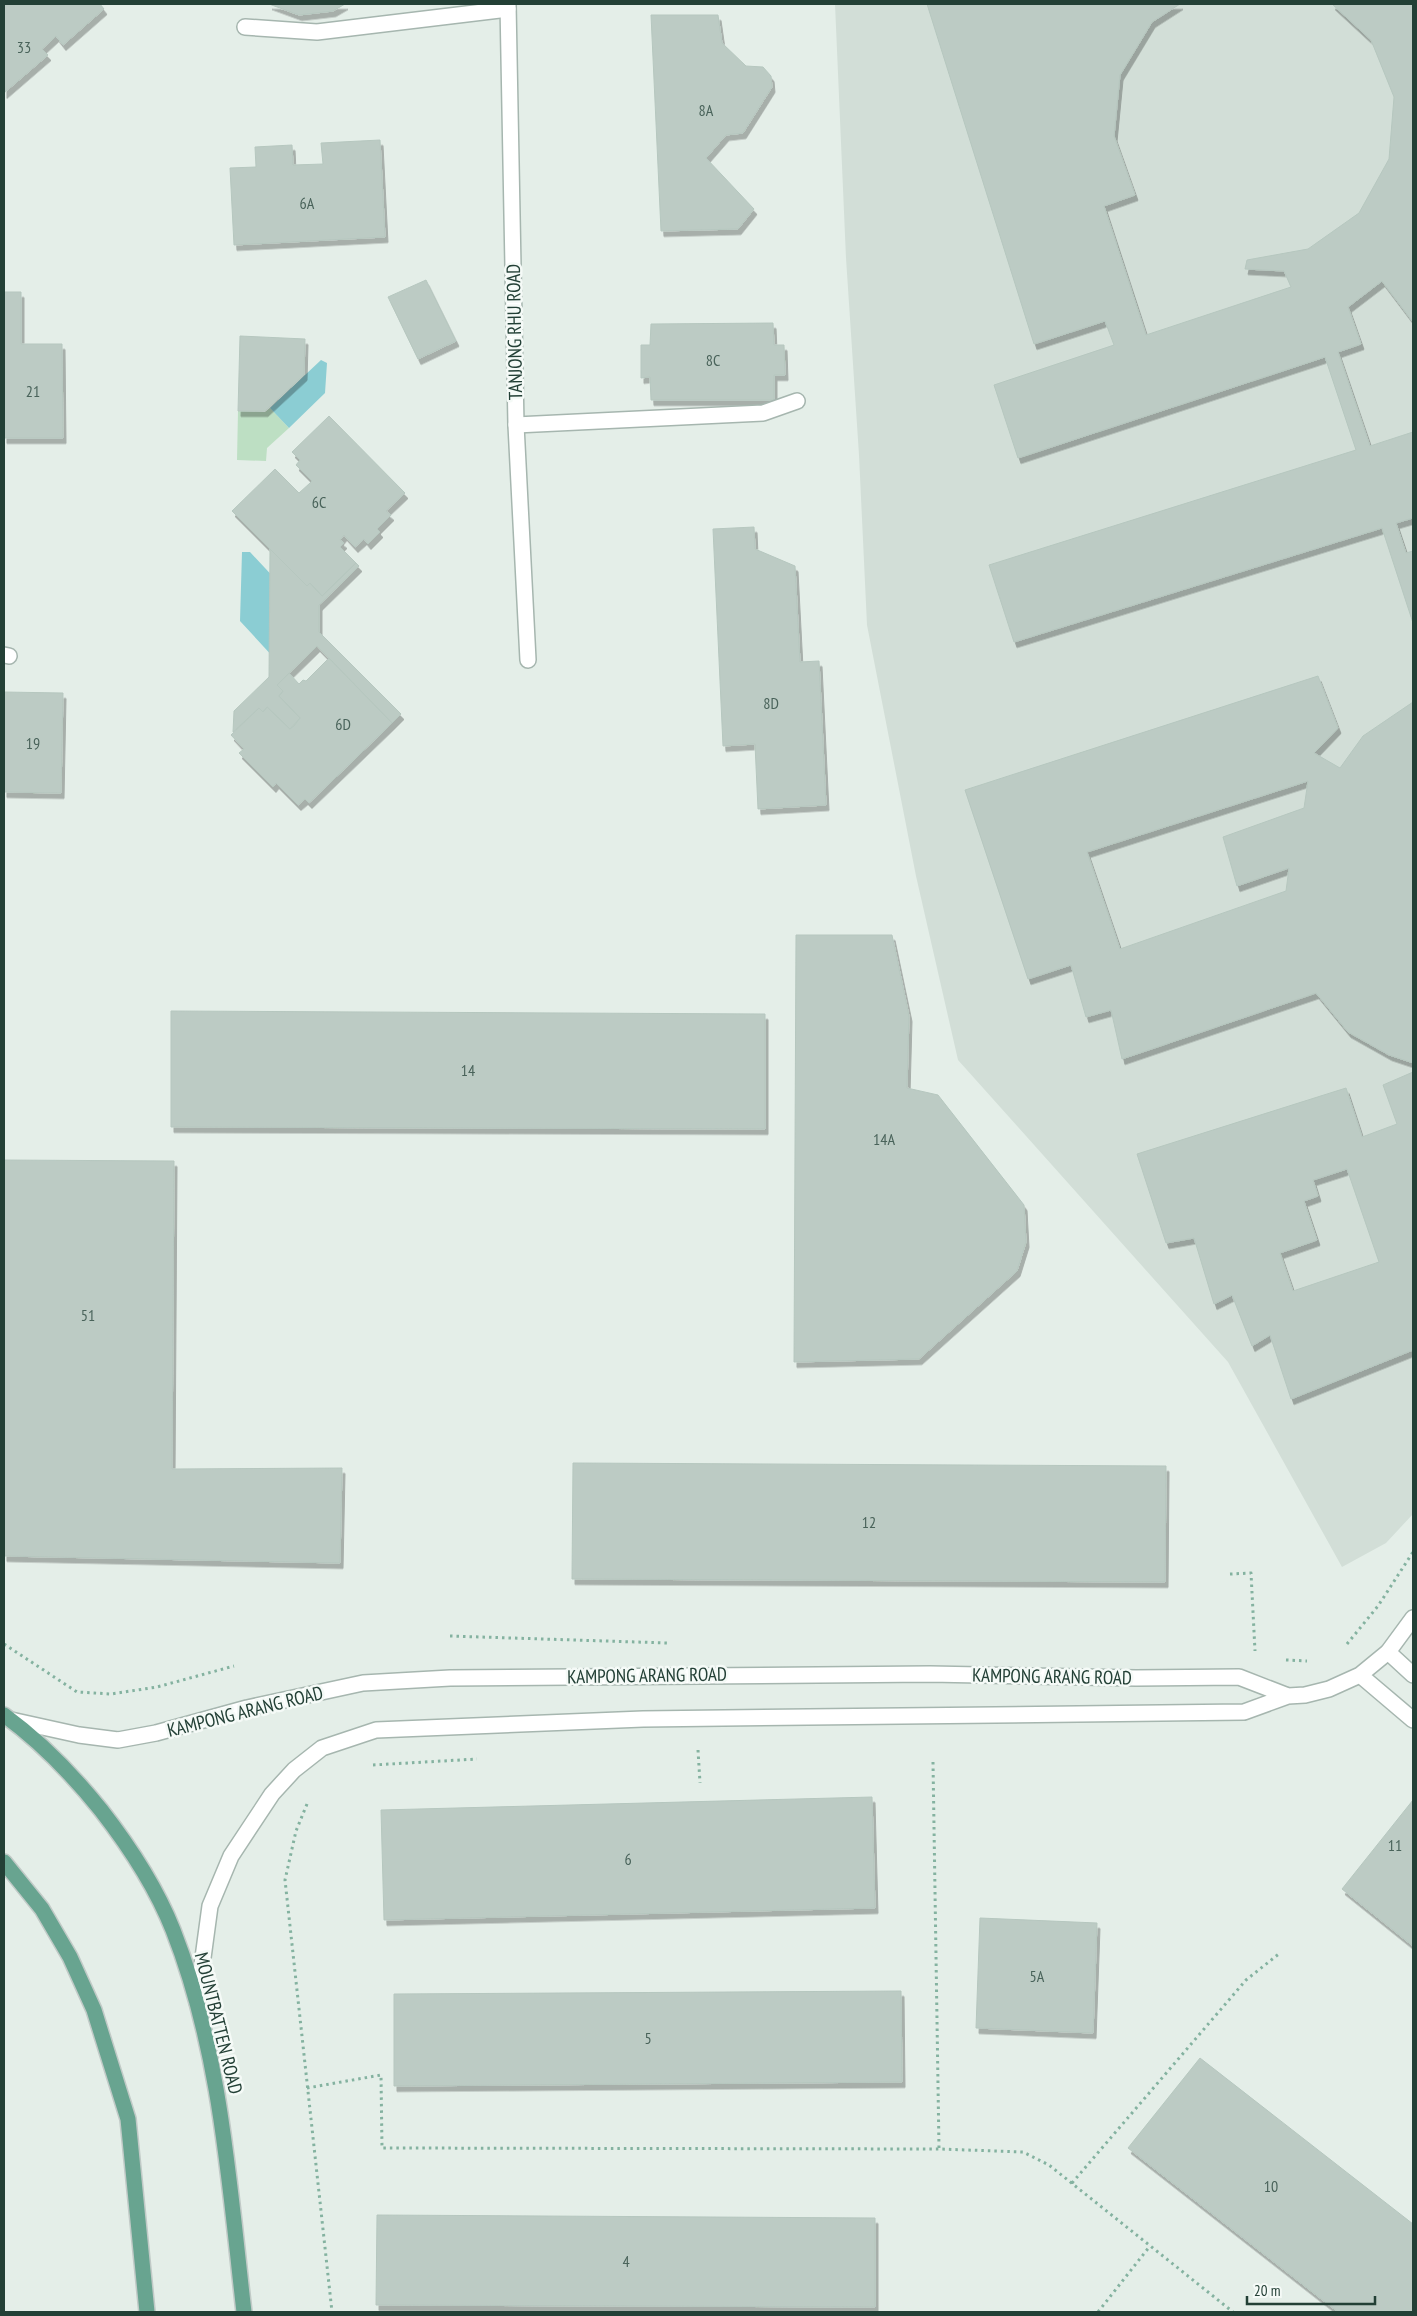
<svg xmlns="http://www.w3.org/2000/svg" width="1417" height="2316" font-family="'PT Sans Narrow',sans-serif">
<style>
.built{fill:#d2ded7}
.green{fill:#bddfc3}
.water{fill:#8bcdd3}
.building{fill:#bccbc4;stroke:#b6c7bf;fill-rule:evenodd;filter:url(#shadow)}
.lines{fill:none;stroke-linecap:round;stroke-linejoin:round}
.service-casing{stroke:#a6b6af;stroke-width:18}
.minor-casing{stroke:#a6b6af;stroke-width:18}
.primary-casing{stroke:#c1cac7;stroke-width:18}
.path{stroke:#84b2a0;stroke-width:3;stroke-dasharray:2.5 4;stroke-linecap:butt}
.service{stroke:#fff;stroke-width:15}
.minor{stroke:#fff;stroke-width:15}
.primary{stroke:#68a490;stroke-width:15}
.labels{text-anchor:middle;stroke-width:5;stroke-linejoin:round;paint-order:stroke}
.number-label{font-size:16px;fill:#49635a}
.street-label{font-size:19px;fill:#234036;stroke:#f5faf7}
</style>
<defs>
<filter id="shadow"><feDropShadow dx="3" dy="5.5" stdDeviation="0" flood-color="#0004"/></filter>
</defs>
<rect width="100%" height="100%" fill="#e4eee8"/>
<path class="built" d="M835,4H1413V1514L1386,1543L1342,1567L1228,1362L958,1060L916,876L867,625L859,455L846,258Z"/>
<path class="green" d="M270,408L289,428L267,448L266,461L237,460L238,411L265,412Z"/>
<path class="water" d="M321,360L327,363L325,393L289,428L270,408Z
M242,552H250L293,598L275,659L240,621Z"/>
<path class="building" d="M4,4H100L104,9L63,45L56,36L42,49L48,55L4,93Z
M269,4H345L333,11L299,15Z
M927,4H1180L1152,22L1120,75L1114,136L1135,195L1104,206L1146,335L1291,287L1284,271L1245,269L1247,260L1308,249L1359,213L1389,159L1394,97L1371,40L1332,4H1413V322L1382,281L1348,307L1361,344L1338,352L1370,446L1413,432V518L1396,523L1406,553L1413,551V623L1382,528L1014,642L989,565L1356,450L1325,357L1018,458L994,385L1114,345L1105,321L1034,344Z
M651,15H718L722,43L746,66L763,67L771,76L772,87L743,133L726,135L706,158L754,209L738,229L661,231Z
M380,140L385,237L234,245L230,168L256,167L255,147L292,145L293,165L323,164L321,143Z
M426,280L456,341L418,359L388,297Z
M4,292H21V344H62L63,438H4Z
M773,323L774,345H784L785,375H774V400H651L650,377L641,378V345H650L651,324Z
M240,336L305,339L304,375L265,411H238Z
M329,416L405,493L386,511L391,515L377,529L380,532L368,544L364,539L355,547L344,535L340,540L344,543L340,547L356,563L322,596L310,583L307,586L232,511L275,469L299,493L310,483L312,481L296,465L300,460L292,452Z
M754,527L755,549L795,566L800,662L819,661L826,805L758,809L755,744L723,746L713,529Z
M270,549L307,586L310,583L322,596L356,563L359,566L319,605V632L401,714L392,723L329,658L306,681L303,680L299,684L289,673L277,685L283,691L279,696L300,718L290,729L267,707L263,712L259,708L233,732L234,711L269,677Z
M317,646L392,723L309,803L305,799L298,805L276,783L273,787L239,753L244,749L231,735L259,708L263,712L267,707L290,729L294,726L300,718L279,696L283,691L277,685Z
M1318,676L1338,728L1314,753L1340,768L1363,736L1413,702V1063L1389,1055L1348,1032L1316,993L1122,1059L1111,1010L1086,1017L1071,965L1028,979L965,790ZM1308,781L1304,808L1223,837L1237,886L1289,868L1286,891L1120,949L1087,852Z
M4,692L63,693L61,793L4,792Z
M796,935H892L909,1016L907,1088L938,1095L1024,1205L1026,1242L1017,1271L919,1359L794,1362Z
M171,1011L765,1014V1129L171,1127Z
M1413,1072V1350L1291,1399L1270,1335L1252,1346L1232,1295L1214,1304L1194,1238L1166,1243L1137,1154L1346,1088L1362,1137L1397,1124L1383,1085ZM1347,1169L1379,1262L1293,1291L1280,1253L1317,1240L1304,1201L1318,1196L1313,1180Z
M4,1160L174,1161L172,1469L342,1468L340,1563L4,1556Z
M573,1463L1166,1466L1165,1582L572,1579Z
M872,1797L875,1908L384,1920L381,1810Z
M1413,1800V1946L1342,1889Z
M980,1918L1097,1923L1093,2033L976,2028Z
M901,1991L902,2082L394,2086V1994Z
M1200,2058L1413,2224V2312H1338L1128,2148Z
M377,2215L875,2218V2307L376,2305Z"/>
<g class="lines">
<defs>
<path id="service" d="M245,27L317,32L508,9
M516,425L763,413L797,401
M4,655L9,656
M1388,1652L1413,1675"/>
<path id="minor" d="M508,4L516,425L528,660
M1360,1675L1413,1720
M11,1720L79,1735L118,1740L156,1733L247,1708L363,1683L450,1678L930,1674L1136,1678L1239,1677L1288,1696
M197,2002L210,1906L231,1856L272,1794L294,1770L322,1748L376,1730L643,1719L1244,1712L1288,1696L1305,1695L1329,1689L1360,1675L1388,1652L1413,1618"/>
<path id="primary" d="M4,1715C41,1742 72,1774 101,1810C129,1846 156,1887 173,1930C221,2052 229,2183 244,2312
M4,1862L42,1909L70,1957L94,2010L128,2119L147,2312"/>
</defs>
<use href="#service" class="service-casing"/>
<use href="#minor" class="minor-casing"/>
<use href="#primary" class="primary-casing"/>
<path class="path" d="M1230,1574L1251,1573L1255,1651
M450,1636L667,1643
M4,1644L77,1692L111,1694L157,1687L234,1666
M1347,1644L1378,1606L1413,1552
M1286,1660L1307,1661
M698,1750L700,1783
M933,1762L939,2149
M373,1765L477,1759
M307,1804L296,1831L285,1880L332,2312
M307,2088L381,2075L382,2148L939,2149L1023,2152L1049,2165L1233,2312
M1072,2183L1246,1980L1280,1953
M1098,2312L1150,2246"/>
<use href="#service" class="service"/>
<use href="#minor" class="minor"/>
<use href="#primary" class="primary"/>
</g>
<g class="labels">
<g class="number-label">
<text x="24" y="53">33</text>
<text x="706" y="116">8A</text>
<text x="307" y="209">6A</text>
<text x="713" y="366">8C</text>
<text x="33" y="397">21</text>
<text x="319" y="508">6C</text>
<text x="771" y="709">8D</text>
<text x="343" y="730">6D</text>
<text x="33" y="749">19</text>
<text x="468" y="1076">14</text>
<text x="884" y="1145">14A</text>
<text x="88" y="1321">51</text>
<text x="869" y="1528">12</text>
<text x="1395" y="1851">11</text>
<text x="628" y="1865">6</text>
<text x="1037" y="1982">5A</text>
<text x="648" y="2044">5</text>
<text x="1271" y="2192">10</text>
<text x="626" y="2267">4</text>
</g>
<g class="street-label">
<text transform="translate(514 332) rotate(-91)" y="7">TANJONG RHU ROAD</text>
<text transform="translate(647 1675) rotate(-1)" y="7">KAMPONG ARANG ROAD</text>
<text transform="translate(1052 1676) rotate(1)" y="7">KAMPONG ARANG ROAD</text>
<text transform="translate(245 1711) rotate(-14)" y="7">KAMPONG ARANG ROAD</text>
<text transform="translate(219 2023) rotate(76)" y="7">MOUNTBATTEN ROAD</text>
</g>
</g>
<rect width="1417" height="2316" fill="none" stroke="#234036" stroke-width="10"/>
<path d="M1247 2296v8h128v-8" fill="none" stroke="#234036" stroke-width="2.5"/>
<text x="1254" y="2296" font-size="15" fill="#234036" stroke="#f5faf7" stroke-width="4" paint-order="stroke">20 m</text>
</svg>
